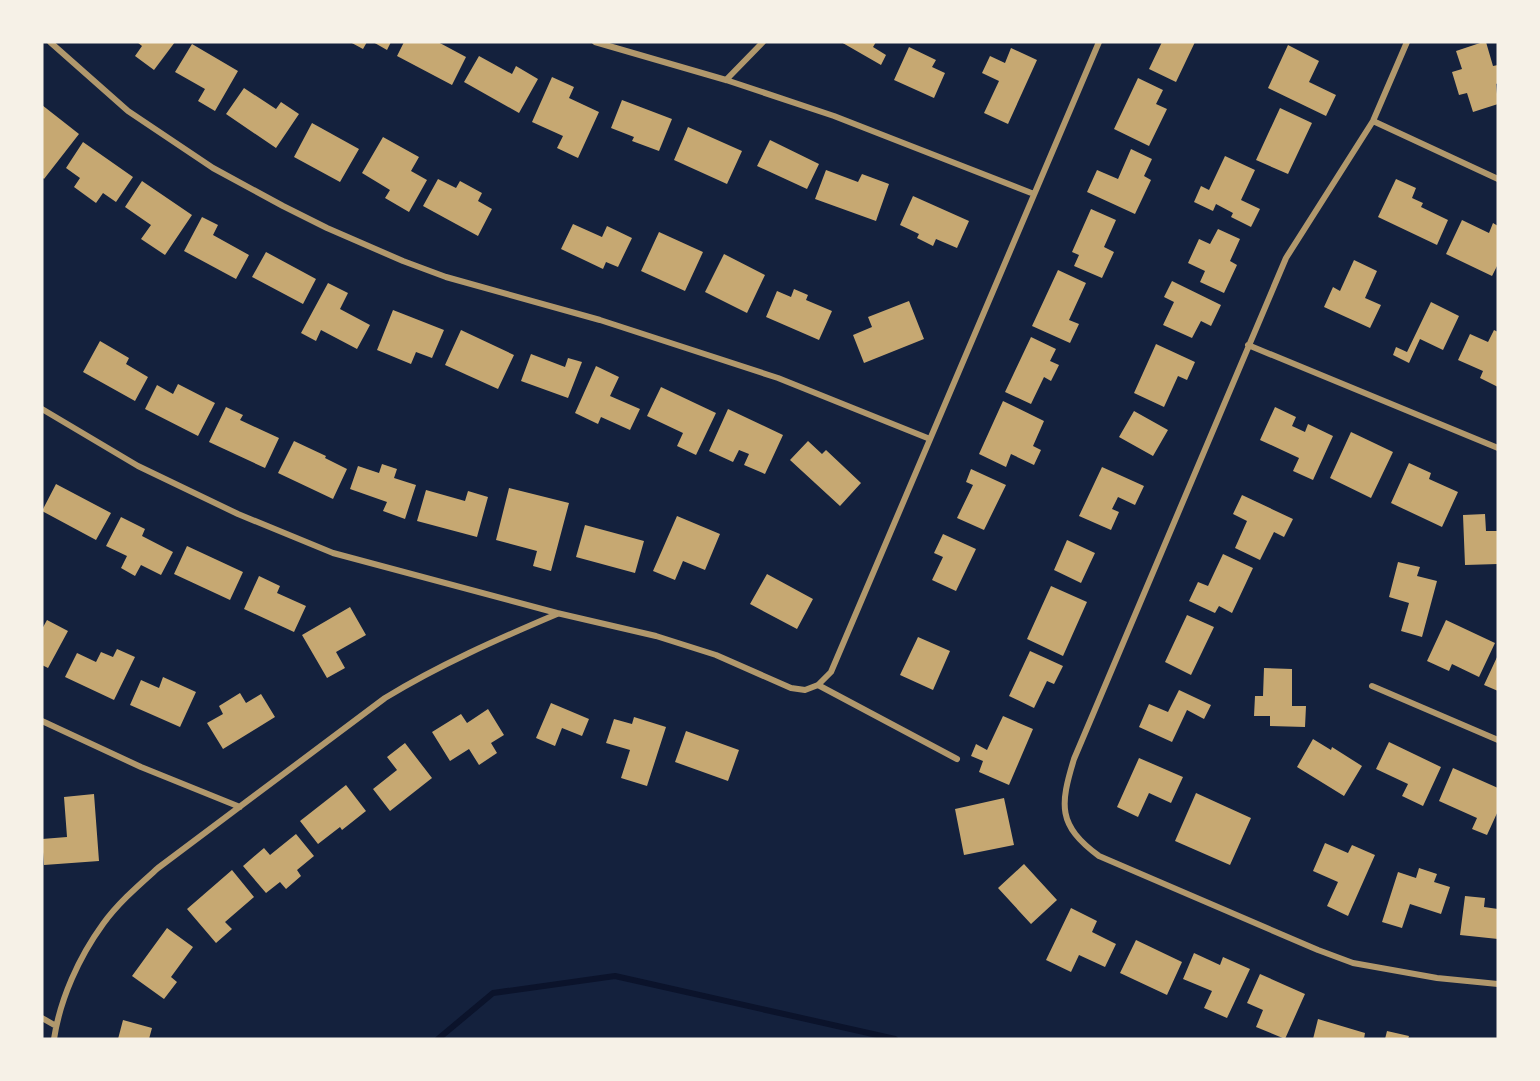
<svg xmlns="http://www.w3.org/2000/svg" width="1540" height="1081" font-family="Signika,sans-serif">
<style>
.lines{fill:none;stroke-linecap:round;stroke-linejoin:round}
.stream{stroke:#0b132b;stroke-width:6}
.building{fill:#c6a872}
.minor{stroke:#b1986c;stroke-width:6}
</style>
<rect width="100%" height="100%" fill="#14213d"/>
<g class="lines">
<path class="stream" d="M438,1039L493,993L615,976L895,1039"/>
</g>
<path class="building" d="M137,42H175L154,70L135,56L142,46Z
M350,42H367L363,49Z
M373,42H391L387,50Z
M404,42H438L466,57L452,85L397,56Z
M841,42H876L873,47L886,55L881,65Z
M1162,42H1195L1176,82L1149,69Z
M1483,42H1486L1493,66L1498,65V83L1496,84L1498,104L1473,112L1467,93L1459,95L1452,72L1462,69L1456,51Z
M192,44L238,71L215,111L198,101L205,89L175,72Z
M1288,45L1319,61L1309,82L1336,95L1326,116L1268,88Z
M909,47L936,60L932,67L945,73L934,98L894,80Z
M1011,48L1037,60L1008,124L984,113L999,81L982,73L990,56L1005,63Z
M479,56L512,74L516,66L538,79L519,113L464,82Z
M552,77L574,87L569,98L599,112L578,158L557,148L563,136L532,122Z
M1138,78L1163,90L1156,104L1167,109L1149,146L1114,129Z
M244,88L276,109L281,102L299,114L276,148L226,114Z
M622,100L672,119L659,151L632,141L634,137L611,128Z
M42,105L79,134L44,179L42,177Z
M1280,108L1312,123L1288,174L1256,160Z
M312,123L359,149L340,182L294,157Z
M688,127L742,151L727,184L674,160Z
M383,137L419,157L411,171L427,180L409,212L385,198L390,190L362,173Z
M770,140L819,164L807,189L757,166Z
M83,142L133,177L116,202L103,193L96,203L74,187L80,178L66,168Z
M1131,149L1152,159L1144,176L1151,180L1135,214L1087,192L1097,170L1118,179Z
M1225,156L1255,170L1241,200L1260,209L1251,227L1231,217L1233,213L1216,204L1213,211L1194,202L1201,186L1209,190Z
M826,170L858,182L862,174L889,184L876,221L815,199Z
M438,179L456,188L460,181L482,193L478,201L492,209L478,236L423,206Z
M1396,179L1416,188L1412,198L1423,203L1421,207L1448,220L1437,245L1378,217Z
M142,181L192,215L165,255L141,239L151,225L125,207Z
M913,196L969,221L957,248L936,239L933,246L917,238L919,234L900,225Z
M1091,209L1116,220L1104,247L1114,252L1102,278L1074,266L1079,255L1072,252Z
M202,217L218,225L213,235L249,255L236,279L184,251Z
M1462,220L1489,233L1493,223L1498,226V264L1492,276L1446,254Z
M573,224L602,237L607,226L632,238L618,267L606,262L603,269L561,249Z
M1218,229L1240,239L1230,261L1237,265L1224,293L1200,282L1205,271L1188,263L1199,239L1210,244Z
M659,232L703,252L685,291L641,271Z
M266,252L316,279L303,304L252,277Z
M724,254L765,275L747,313L705,292Z
M1354,260L1377,271L1365,298L1381,305L1370,328L1324,307L1333,287L1340,291Z
M1058,270L1086,283L1069,320L1079,324L1070,343L1032,326Z
M1172,281L1221,305L1211,326L1201,321L1192,338L1163,325L1174,302L1164,297Z
M328,283L348,293L340,309L370,325L357,349L321,330L316,341L301,333Z
M794,289L808,295L806,300L832,311L819,340L766,317L777,291L791,297Z
M909,301L924,339L864,363L853,335L872,327L868,317Z
M1431,302L1459,316L1443,350L1420,339L1409,363L1393,355L1396,347L1407,352Z
M393,310L444,330L432,358L416,352L411,364L377,350Z
M461,330L514,355L498,389L445,365Z
M1494,330L1498,332V387L1480,378L1483,371L1458,360L1470,334L1488,342Z
M1031,337L1056,349L1050,361L1059,365L1051,381L1044,377L1031,404L1005,392Z
M100,341L129,358L126,364L148,377L135,401L83,372Z
M1156,344L1195,362L1187,380L1178,376L1164,407L1134,393Z
M531,354L565,367L568,358L582,362L568,398L521,381Z
M596,366L619,377L610,396L640,409L630,430L601,417L598,424L575,413Z
M178,384L215,403L198,436L145,409L157,385L173,394Z
M661,387L716,413L696,455L677,446L683,433L647,416Z
M1003,401L1044,421L1033,446L1041,450L1034,465L1011,454L1006,467L979,454Z
M226,407L243,415L240,420L279,438L265,468L209,442Z
M1275,407L1296,417L1292,426L1305,432L1308,424L1333,436L1313,480L1293,471L1299,458L1260,440Z
M728,409L783,435L765,474L744,465L749,454L739,450L733,462L709,451Z
M1134,411L1168,430L1153,456L1119,437Z
M1351,432L1393,452L1371,498L1330,478Z
M294,441L326,456L325,458L347,469L333,499L278,473Z
M808,441L822,454L826,450L861,483L840,506L790,460Z
M1409,463L1431,473L1429,479L1458,492L1442,527L1391,503Z
M382,464L397,469L394,478L416,485L405,519L383,511L387,502L350,489L358,466L379,473Z
M1102,467L1144,486L1135,505L1118,497L1112,509L1119,512L1111,530L1079,516Z
M971,469L1006,485L984,530L957,518L973,485L966,482Z
M56,484L111,513L96,540L42,511Z
M509,488L569,503L551,571L533,566L537,551L496,540Z
M426,490L465,501L468,491L488,497L477,537L417,521Z
M1242,495L1293,519L1284,537L1274,532L1260,560L1235,548L1247,521L1233,514Z
M1485,514L1486,531H1498V564L1465,565L1463,515Z
M677,516L720,534L705,570L683,561L675,580L653,571Z
M121,517L145,529L142,536L173,552L161,575L141,565L135,576L121,568L127,556L106,546Z
M585,525L644,541L635,573L576,557Z
M943,534L976,549L956,591L932,580L943,557L934,553Z
M1067,540L1095,553L1081,583L1054,570Z
M187,546L243,572L230,600L174,574Z
M1223,554L1253,568L1232,613L1219,606L1215,613L1189,601L1198,582L1208,586Z
M1398,562L1420,567L1417,576L1437,581L1422,637L1401,631L1409,603L1389,597Z
M767,574L813,599L797,629L750,604Z
M259,576L280,586L277,593L306,606L294,632L244,609Z
M1051,586L1087,602L1063,656L1027,639Z
M350,607L366,635L336,652L345,668L327,678L302,635Z
M1187,615L1214,627L1191,675L1165,662Z
M47,620L68,631L48,668L42,665V629Z
M1446,620L1495,643L1479,677L1452,664L1449,671L1427,661Z
M918,637L950,651L933,690L900,675Z
M117,649L135,657L114,700L65,677L77,653L96,662L101,652L113,657Z
M1030,651L1063,666L1054,684L1047,681L1034,708L1009,696Z
M1498,655V691L1484,685Z
M1264,668L1292,669V706H1306L1305,727L1270,726V716H1254L1255,696H1263Z
M163,677L196,692L180,727L130,705L141,680L159,688Z
M1179,690L1211,705L1204,719L1187,710L1172,742L1139,727L1149,704L1168,712Z
M240,693L246,703L261,694L275,717L223,749L207,723L223,714L219,706Z
M551,703L589,719L582,736L562,728L555,746L536,738Z
M488,709L504,735L491,743L497,753L479,765L469,749L450,761L432,732L461,714L467,723Z
M1003,716L1033,729L1009,785L979,772L983,761L971,756L976,744L987,750Z
M634,717L666,727L647,786L621,778L630,750L606,743L614,719L632,724Z
M686,731L739,750L728,781L675,762Z
M1313,739L1331,750L1332,747L1362,766L1344,796L1297,767Z
M1389,742L1441,767L1423,806L1402,796L1408,784L1376,769Z
M405,743L432,778L390,811L373,789L397,770L387,757Z
M1139,758L1183,777L1171,803L1149,793L1138,817L1117,807Z
M1453,768L1498,788V811L1487,835L1472,829L1477,818L1439,801Z
M346,785L366,811L342,830L340,827L318,844L300,821Z
M1196,793L1251,818L1230,865L1175,841Z
M94,794L99,861L44,865L42,839L67,837L64,797Z
M1004,798L1014,845L964,855L955,809Z
M296,834L314,856L297,870L301,876L286,889L280,882L266,893L243,866L264,848L270,855Z
M1325,843L1348,853L1352,845L1375,855L1348,916L1327,906L1338,882L1313,871Z
M1024,864L1057,900L1031,924L998,888Z
M1419,868L1437,874L1434,882L1450,887L1441,914L1410,904L1402,928L1382,922L1398,872L1416,878Z
M232,870L254,897L225,922L232,929L216,943L187,909Z
M1465,896L1485,898L1484,907L1498,909V939L1460,935Z
M1071,908L1097,921L1092,932L1116,944L1105,967L1079,955L1071,972L1046,960Z
M167,928L193,947L171,977L177,982L164,999L132,976Z
M1136,940L1182,962L1167,995L1120,973Z
M1194,953L1220,965L1223,957L1250,969L1227,1018L1204,1008L1212,991L1183,979Z
M1260,974L1305,994L1285,1039L1256,1027L1263,1010L1247,1003Z
M1318,1019L1365,1033L1364,1039H1313Z
M123,1020L152,1028L149,1039H118Z
M1387,1031L1409,1036L1408,1039H1385Z"/>
<g class="lines">
<path class="minor" d="M50,42L128,111L213,168L283,206L327,228L403,261L446,277L600,320L778,378L930,439
M595,42L726,80L834,116L1034,194
M1407,42L1373,121L1286,258L1074,759C1060,805 1057,825 1099,856L1318,950L1353,963L1437,978L1498,984
M726,80L763,42
M1373,121L1498,179
M1248,345L1498,448
M42,409L138,466L238,514L333,553L557,613L656,636L716,655L791,688L805,690L818,685L831,672L1099,42
M818,685L957,759
M1372,686L1498,740
M42,721L141,767L240,807
M42,1018L56,1026
M54,1039C60,999 79,957 103,924C118,903 139,885 158,868L385,698C439,665 498,639 557,614"/>
</g>
<rect width="1540" height="1081" fill="none" stroke="#f6f1e7" stroke-width="87"/>
</svg>
